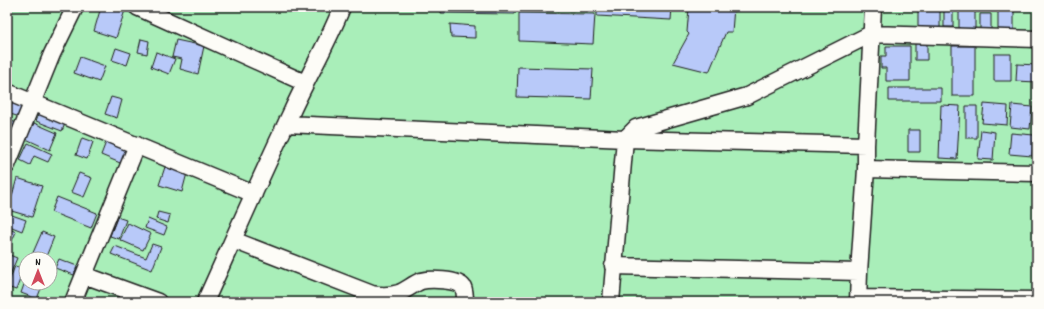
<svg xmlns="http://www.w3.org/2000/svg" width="1044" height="309" font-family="Dekko,sans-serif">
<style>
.green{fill:#a9eeb9;stroke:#62856a;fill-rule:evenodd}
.building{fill:#b8c9f9;stroke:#1c1c1c}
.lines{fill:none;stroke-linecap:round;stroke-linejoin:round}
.minor-casing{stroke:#1c1c1c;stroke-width:19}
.minor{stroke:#fdfcf7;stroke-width:16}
</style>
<rect width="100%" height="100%" fill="#e8edf8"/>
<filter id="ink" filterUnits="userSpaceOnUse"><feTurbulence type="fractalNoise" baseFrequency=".025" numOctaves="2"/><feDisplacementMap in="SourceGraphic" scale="8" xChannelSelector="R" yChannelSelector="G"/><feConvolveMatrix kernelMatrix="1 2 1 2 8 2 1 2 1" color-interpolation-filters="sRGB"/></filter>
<g filter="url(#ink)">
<path class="green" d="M7,7H1037V302H7ZM26,259H50V283H26Z"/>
<path class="building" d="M101,7H126L116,38L94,31Z
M441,7H516L515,14L441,13Z
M597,7H672L671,20L597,16Z
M690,7H734L732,32H726L709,72L673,63L689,34L687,32L689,8Z
M918,7H940V29H918Z
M944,7H953V27H944Z
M959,7H990V12H975V30H959Z
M998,8H1014V30H998Z
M519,13L595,14L593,44L519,41Z
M980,14H991V29H980Z
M450,24L475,26V38L451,37Z
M141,39L149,41L147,54L138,52Z
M176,40L204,46L198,74L180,69L182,59L172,57Z
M915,43H927V60H915Z
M886,46H910V81H886V68H881V56H886Z
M952,46H975V96H952Z
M116,48L131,53L127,65L112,60Z
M156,52L175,59L169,74L151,67Z
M994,54H1011V81H994Z
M80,57L105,66L99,82L74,73Z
M1017,64L1037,65V82L1016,81Z
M518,67L593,69L591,99L517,97Z
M889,88H941V101H889Z
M111,97L122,100L117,118L105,114Z
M12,100L24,105L20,117L7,113Z
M984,104L1008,106L1007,125L982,123Z
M941,105L960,106L957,159L939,158Z
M1012,105L1032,107L1030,129L1010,127Z
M966,106H977V138H966Z
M40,109L67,119L62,131L36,121Z
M7,119L16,123L12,134L7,132Z
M34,123L57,133L50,150L26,139Z
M908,130H920V152H908Z
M981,130L995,132L993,160L978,159Z
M1011,133L1034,135L1032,156L1009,154Z
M82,138L93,142L87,159L76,155Z
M106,142L130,152L125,165L101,155Z
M28,143L52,154L48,162L34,156L30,165L20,160Z
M165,167L187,173L182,192L159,185Z
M79,173L92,178L84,197L71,192Z
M17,178L42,186L32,217L8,210Z
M57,197L97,213L91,228L51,212Z
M158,212L170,215L168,223L156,219Z
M9,214L26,220L22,231L7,225V218Z
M117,217L126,220L119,239L110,236Z
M148,219L167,227L164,235L145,228Z
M128,223L151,234L143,250L120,240Z
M7,228L16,232L8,249H7Z
M42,232L54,237L45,259H40L32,255Z
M152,244L161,247L152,270L111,254L115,246L146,258Z
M7,254L17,258L9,277H7Z
M59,259L77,266L74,275L55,268Z
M15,266L24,269L16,290L7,287Z
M26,279V283H43L37,299L21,293Z"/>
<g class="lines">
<defs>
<path id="minor" d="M137,7L305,83
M7,92L254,194
M286,124L625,139L866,145
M7,165L52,54L75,7
M866,169L1037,173
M233,240L372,294C382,296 389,296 399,293C407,290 413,284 421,281C429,279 458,279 463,287C465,291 465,297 465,302
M613,266L859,272
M84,275L158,302
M858,298L1037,300
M73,302L137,145
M205,302C234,238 262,174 292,111C308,76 328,43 342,7
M611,302L625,139L636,128L747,96L871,34L1037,39
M858,302L859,272L866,169V145L873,7"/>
</defs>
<use href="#minor" class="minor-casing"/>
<use href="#minor" class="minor"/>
</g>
</g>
<rect width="1044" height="309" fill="none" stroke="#fdfcf7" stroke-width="24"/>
<rect x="12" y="12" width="1020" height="285" fill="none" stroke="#1c1c1c" stroke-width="1.5" filter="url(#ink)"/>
<g transform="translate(38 271)"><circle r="19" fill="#fdfcf7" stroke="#a3a29f"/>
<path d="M0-3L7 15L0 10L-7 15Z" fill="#d1495b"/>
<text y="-6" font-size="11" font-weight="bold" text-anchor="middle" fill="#1c1c1c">N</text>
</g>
</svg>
